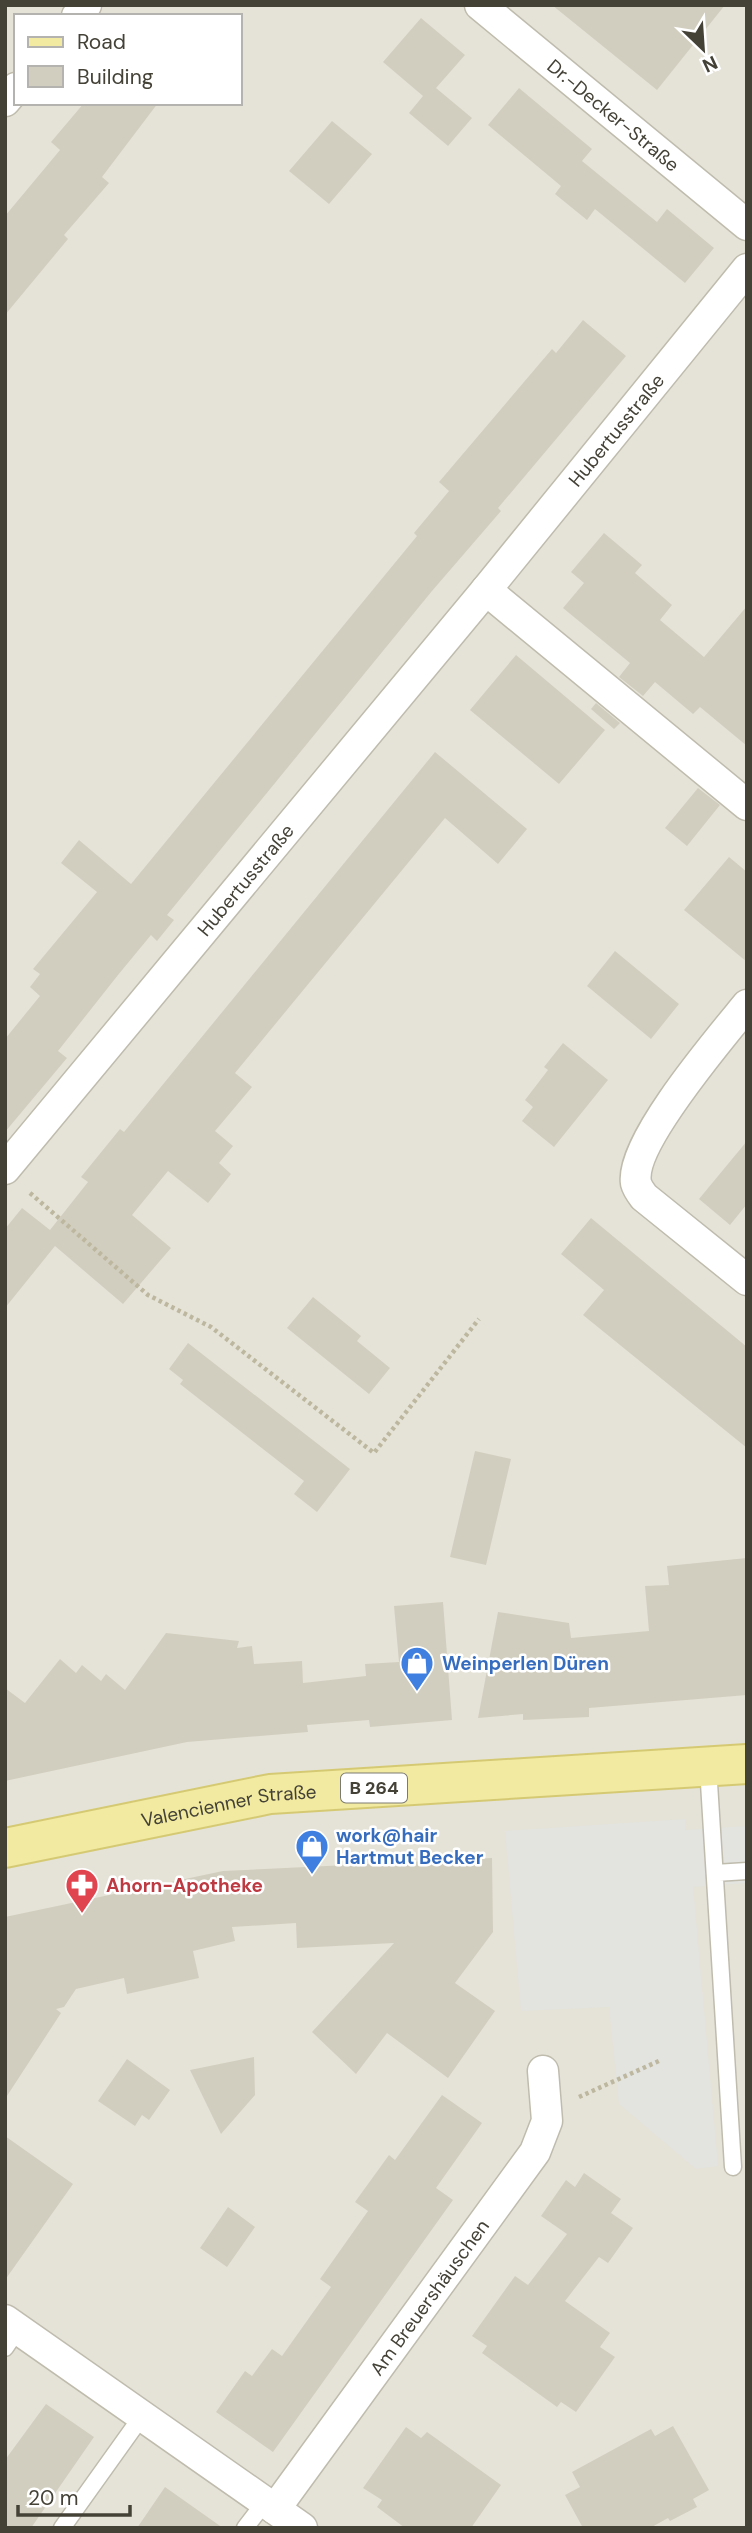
<svg xmlns="http://www.w3.org/2000/svg" width="752" height="2533" font-family="'DM Sans',sans-serif">
<style>
.residential{fill:#e5e3d7;fill-rule:evenodd}
.parking{fill:#e3e3df}
.building{fill:#d2cebf}
.lines{fill:none;stroke-linecap:round;stroke-linejoin:round}
.lane-casing{stroke:#bfbcae;stroke-width:19}
.street-casing{stroke:#bfbcae;stroke-width:33}
.primary-casing{stroke:#d5ca73;stroke-width:42}
.path{stroke:#bcb79e;stroke-width:4.5;stroke-dasharray:3.5 3.5;stroke-linecap:butt}
.lane{stroke:#fff;stroke-width:16}
.street{stroke:#fff;stroke-width:30}
.primary{stroke:#f2eaa1;stroke-width:38}
.labels{text-anchor:middle;stroke-width:5;stroke-linejoin:round;paint-order:stroke}
.shield{fill:#fff;stroke:#7c7b73;stroke-width:2}
.shield-label{font-size:18px;font-weight:bold;fill:#444237}
.street-label{font-size:19px;fill:#444237;stroke:#fff}
.shop-label{font-size:19px;font-weight:bold;fill:#366cbe;stroke:#fff;text-anchor:start}
.health-label{font-size:19px;font-weight:bold;fill:#be3a42;stroke:#fff;text-anchor:start}
</style>
<rect width="100%" height="100%" fill="#f2f1e8"/>
<path class="residential" d="M5,5H747V2528H5ZM16,16H240V103H16Z"/>
<path class="parking" d="M685,1819V1830L747,1826V1883L693,1887L718,2166L696,2169L619,2104L609,2007L521,2011L505,1831Z"/>
<path class="building" d="M552,5H725L657,90Z
M421,18L465,55L436,88L472,118L448,146L409,113L423,96L383,62Z
M519,88L592,149L582,161L657,222L667,209L714,248L685,283L595,209L587,220L555,194L561,186L488,125Z
M84,103H158L102,177L109,183L64,235L68,239L5,315V216L60,150L51,142Z
M332,121L372,154L329,204L289,171Z
M583,320L626,356L498,508L501,511L432,591L167,915L174,920L157,941L151,935L118,975L58,1051L67,1058L5,1132V1039L40,996L30,987L40,974L33,969L97,892L61,863L79,840L131,884L417,536L414,533L449,491L439,482L552,349L556,353Z
M604,533L642,565L635,573L672,605L660,620L704,657L747,606V746L700,707L693,714L655,682L643,696L619,677L630,663L563,608L584,583L571,572Z
M516,655L605,730L559,784L470,710Z
M596,703L620,723L614,729L591,709Z
M435,752L527,829L498,864L445,818L235,1073L252,1087L215,1131L233,1146L219,1163L231,1174L208,1203L168,1171L132,1215L171,1248L123,1304L55,1246L5,1308V1229L22,1208L50,1230L88,1182L81,1177L120,1129L124,1132Z
M698,788L720,805L687,846L665,828Z
M729,857L747,872V962L684,910Z
M615,951L679,1004L651,1039L587,986Z
M563,1043L608,1080L554,1147L522,1121L533,1107L525,1100L548,1070L544,1067Z
M747,1141V1204L730,1225L699,1199Z
M591,1218L747,1347V1448L583,1315L604,1290L561,1254Z
M313,1297L361,1336L357,1341L390,1368L369,1394L287,1328Z
M188,1343L350,1469L317,1512L294,1494L304,1481L180,1384L183,1380L169,1369Z
M475,1451L511,1459L486,1565L450,1557Z
M747,1558V1695L589,1708V1717L523,1720V1714L478,1718L498,1612L569,1623L571,1638L649,1631L645,1586L669,1585L667,1566Z
M443,1602L452,1720L370,1727L369,1720L307,1725L308,1732L187,1742L5,1781V1688L25,1703L60,1659L76,1673L82,1665L101,1681L106,1674L125,1690L166,1633L239,1641L237,1648L252,1646L254,1664L302,1661L303,1683L366,1676L365,1664L399,1662L394,1606Z
M492,1858L493,1932L455,1983L495,2011L448,2078L387,2033L356,2074L312,2032L394,1943L297,1948L296,1923L232,1927L235,1941L193,1951L199,1978L127,1994L124,1978L76,1989L64,2007L56,2009L61,2013L5,2099V1917L223,1871Z
M254,2057L255,2095L221,2134L190,2070Z
M127,2059L170,2090L149,2120L142,2115L135,2126L98,2101Z
M442,2095L482,2123L436,2188L453,2200L273,2452L216,2412L245,2371L252,2376L272,2349L282,2356L331,2287L320,2279L368,2211L355,2202L389,2155L395,2160Z
M5,2136L73,2184L5,2280Z
M584,2173L621,2199L611,2213L633,2228L608,2263L599,2257L565,2301L610,2333L600,2347L615,2357L576,2412L561,2402L557,2407L482,2353L487,2346L472,2336L515,2276L528,2285L567,2234L541,2216L566,2180L575,2187Z
M228,2207L255,2227L227,2267L200,2248Z
M46,2404L94,2437L31,2528H5V2460Z
M673,2426L709,2490L693,2499L697,2507L670,2521L668,2518L650,2528H583L565,2495L580,2487L572,2472L651,2429L655,2436Z
M406,2427L421,2438L427,2432L501,2485L471,2528H405L377,2507L382,2500L363,2488Z
M165,2487L223,2528H137Z"/>
<g class="lines">
<defs>
<path id="lane" d="M708,1767L733,2167
M715,1873L747,1871
M5,2348L18,2329
M62,2528L142,2416
M245,2528L265,2502"/>
<g id="street">
<path id="s1" d="M480,5L747,225"/>
<path d="M77,16L86,5"/>
<path d="M5,101L16,88"/>
<path d="M486,590L747,805"/>
<path d="M747,1005C721,1037 629,1144 636,1183C637,1187 641,1193 644,1197L747,1280"/>
<path id="s2" d="M5,1169L486,590L747,269"/>
<path d="M5,2320L302,2528"/>
<path id="s3" d="M275,2509L535,2152L547,2121L543,2071"/>
</g>
<g id="primary">
<path id="s4" d="M5,1848L270,1794L747,1764"/>
</g>
</defs>
<use href="#lane" class="lane-casing"/>
<use href="#street" class="street-casing"/>
<use href="#primary" class="primary-casing"/>
<path class="path" d="M30,1193L148,1295L211,1327L374,1453L479,1319
M579,2097L661,2060"/>
<use href="#lane" class="lane"/>
<use href="#street" class="street"/>
<use href="#primary" class="primary"/>
</g>
<defs>
<symbol id="shop-pin" viewBox="-11 -11 22 30"><path d="M0 17L-7.5 6A9.5 9.5 0 1 1 7.5 6Z" fill="#3f7fe0" stroke="#fff"/><path d="M-5-2.5h2.3a2.7 3.5 0 0 1 5.4 0H5L5.5 6h-11ZM-1.5-2.5h3a1.5 2.3 0 0 0-3 0Z" fill="#fff"/></symbol>
<symbol id="pharmacy-pin" viewBox="-11 -11 22 30"><path d="M0 17L-7.5 6A9.5 9.5 0 1 1 7.5 6Z" fill="#e0444e" stroke="#fff"/><path d="M-2-6h4v4h4v4h-4v4h-4v-4h-4v-4h4Z" fill="#fff"/></symbol>
</defs>
<g fill-rule="evenodd">
<use href="#shop-pin" x="398" y="1644" width="38" height="52"/>
<use href="#shop-pin" x="293" y="1827" width="38" height="52"/>
<use href="#pharmacy-pin" x="63" y="1866" width="38" height="52"/>
</g>
<g class="labels">
<rect class="shield" x="341" y="1773.5" width="66" height="29" rx="5"/>
<g class="shield-label">
<text x="374" y="1794">B 264</text>
</g>
<g class="street-label">
<text dy="7" stroke="none"><textPath href="#s1" startOffset="173">Dr.-Decker-Straße</textPath></text>
<text dy="7" stroke="none"><textPath href="#s2" startOffset="959">Hubertusstraße</textPath></text>
<text dy="7" stroke="none"><textPath href="#s2" startOffset="376">Hubertusstraße</textPath></text>
<text dy="7" stroke="none"><textPath href="#s4" startOffset="228">Valencienner Straße</textPath></text>
<text dy="7" stroke="none"><textPath href="#s3" startOffset="262">Am Breuershäuschen</textPath></text>
</g>
<g class="shop-label">
<text x="442" y="1670">Weinperlen Düren</text>
<text x="336" y="1842">work@hair<tspan x="336" dy="22">Hartmut Becker</tspan></text>
</g>
<g class="health-label">
<text x="106" y="1892">Ahorn-Apotheke</text>
</g>
</g>
<rect width="752" height="2533" fill="none" stroke="#444237" stroke-width="14"/>
<rect x="14" y="14" width="228" height="91" fill="#ffffff" stroke="#b4b3af" stroke-width="2"/>
<rect x="28" y="37" width="35" height="10" fill="#f2eaa1" stroke="#b4b3af" stroke-width="2"/>
<text x="77" y="49" font-size="21" fill="#444237">Road</text>
<rect x="28" y="66" width="35" height="21" fill="#d2cebf" stroke="#b4b3af" stroke-width="2"/>
<text x="77" y="84" font-size="21" fill="#444237">Building</text>
<g transform="translate(703 49) rotate(155)" stroke="#ffffff" stroke-width="5" paint-order="stroke">
<path d="M0-5L12 26L0 18L-12 26Z" fill="#444237"/>
<text y="-10" font-size="19" font-weight="bold" text-anchor="middle" fill="#444237">N</text>
</g>
<path d="M18 2505v10h112v-10" fill="none" stroke="#444237" stroke-width="3.5"/>
<text x="28" y="2505" font-size="21" fill="#444237" stroke="#ffffff" stroke-width="5" paint-order="stroke">20 m</text>
</svg>
